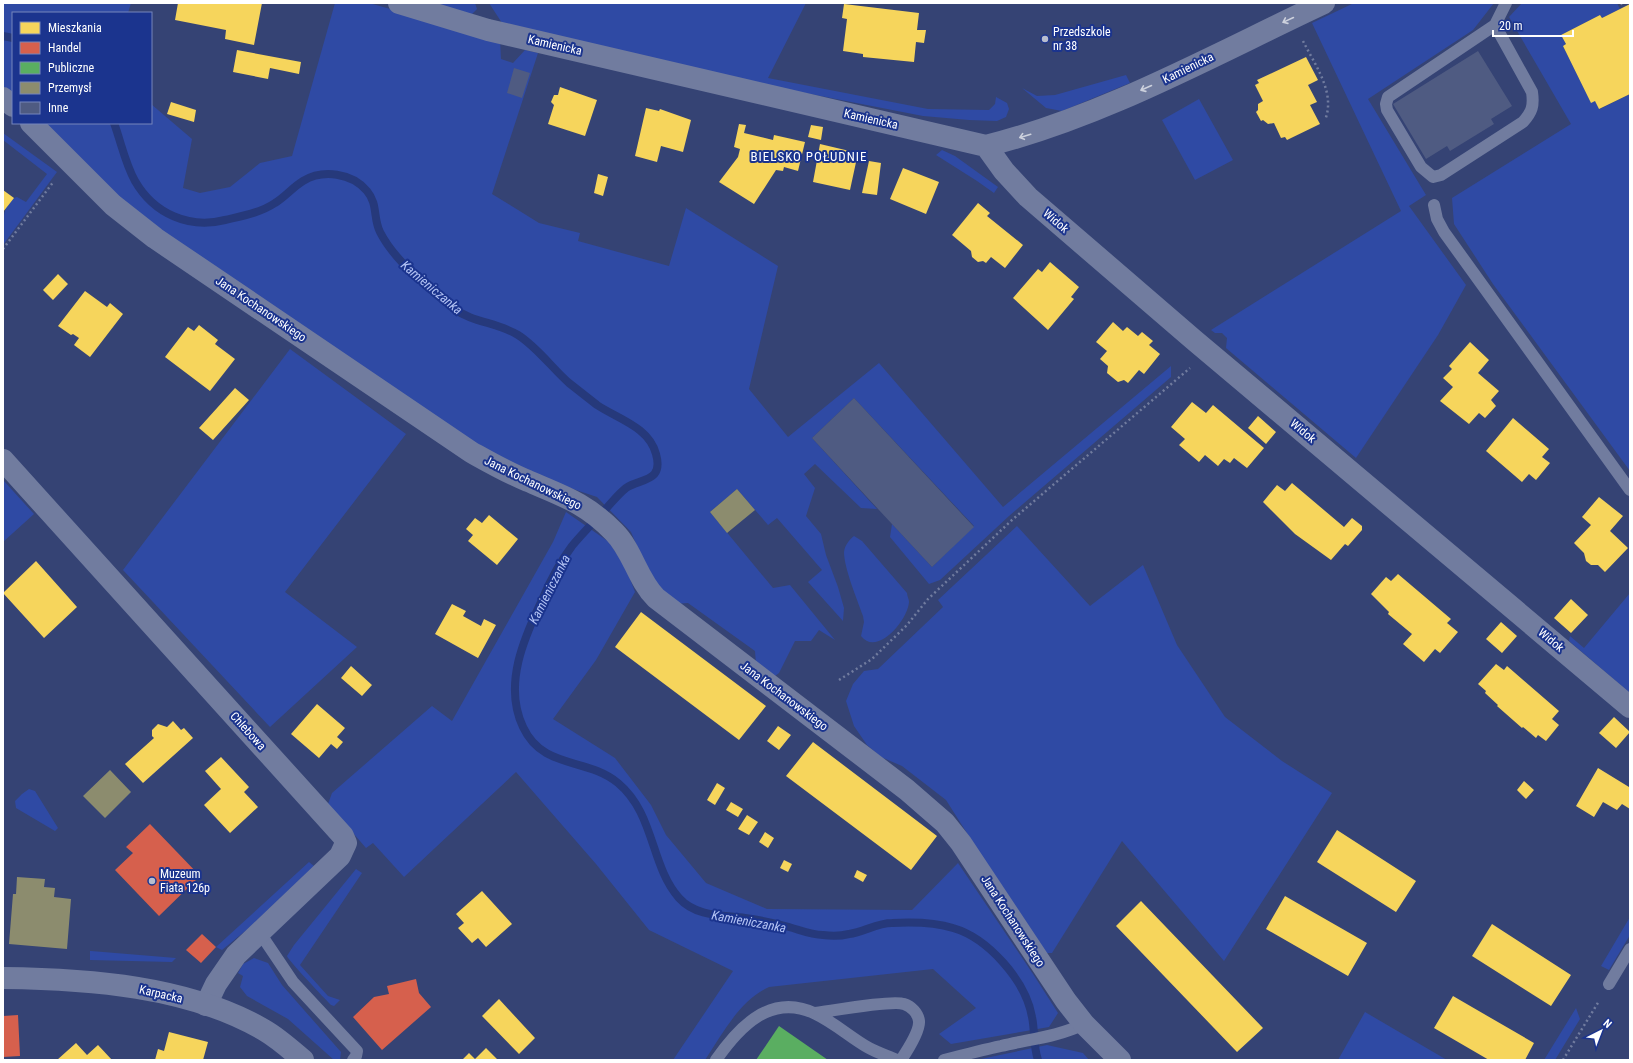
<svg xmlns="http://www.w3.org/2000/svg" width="1633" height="1063" font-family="'Roboto Condensed',sans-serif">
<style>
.green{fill:#2f4aa4}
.homes{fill:#f6d55c}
.shops{fill:#d6604d}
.public{fill:#5aae61}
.industry{fill:#8c8c6e}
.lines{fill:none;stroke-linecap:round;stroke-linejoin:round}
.stream{stroke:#26397b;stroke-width:8}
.building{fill:#4f5b82}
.path{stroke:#717c9f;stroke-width:2.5;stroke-dasharray:2 3;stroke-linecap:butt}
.service{stroke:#717c9f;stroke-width:12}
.minor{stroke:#717c9f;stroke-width:22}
.tertiary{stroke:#717c9f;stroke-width:22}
.oneway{stroke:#cdd1dd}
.poi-dot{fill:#b8bdce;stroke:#1b348e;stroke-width:1.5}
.labels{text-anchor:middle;stroke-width:4;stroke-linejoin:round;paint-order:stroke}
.poi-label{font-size:12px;fill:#fff;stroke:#1b348e;text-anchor:start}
.street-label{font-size:12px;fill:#fff;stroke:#1b348e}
.neighbourhood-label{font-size:13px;letter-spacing:1px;fill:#fff;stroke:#1b348e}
.water-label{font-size:13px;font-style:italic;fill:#b4c4f5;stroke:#1b348e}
</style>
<rect width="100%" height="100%" fill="#354374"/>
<path class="green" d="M3,3H131L128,13H13V96L3,89Z
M335,3H369L500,40L501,59L513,63L525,50L538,53L492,194L539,223L580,233L578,241L669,266L686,208L778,266L749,389L788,437L879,363L1003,507L1171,366V377L1009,516L940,580L929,584L890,537L892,524L932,567L974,526L854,398L812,438L877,509L861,508L815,464L804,474L815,488L806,516L821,534L826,555L838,587L844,608L843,621L808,582L822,570L777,518L768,525L737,489L710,512L773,588L790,585L835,640L819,630L811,641H795L779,673L775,676L756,664L755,651L688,603L673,604L654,586L631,532L597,497L543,479L504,462L135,215L44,123H151V104L192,139L183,188L200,193L230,187L260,163L292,156Z
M432,3H475L477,9L471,15Z
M489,3H806L768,78L928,109L989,110L995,104L996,97L1007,103L1009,109L1006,117L997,121L969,120L923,116L764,85L502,23Z
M1354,3H1494L1473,30L1368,99L1426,195L1409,206L1466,285L1438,335L1356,458L1226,348L1227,338L1222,333H1215L1211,330L1401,211L1312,23Z
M1522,3H1617L1620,9L1602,18L1600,15L1561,35L1566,44L1563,46L1591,102L1595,101L1600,109L1630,94V471L1493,284L1454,224L1452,198L1571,124L1509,17Z
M1126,75L1130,83L1062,111L1046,108L1022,88L1037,96L1055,95Z
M1199,99L1233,160L1195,180L1162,120Z
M3,133L57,172L3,245C3,231 0,202 17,197L26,202L47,174L3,140Z
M942,150L955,156L998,187L994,193L977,181L936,155Z
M290,349L406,434L285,592L357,647L270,727L123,570Z
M3,480L34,514L3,542Z
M566,512L609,542L626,568L635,592L596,660L553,719L615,758L651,805L666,835L706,883L767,909L912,910L958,863L1033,974L1058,1013L1049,1027L951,1044L939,1034L976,1008L933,969L769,987C739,1001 723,1033 705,1060H673L733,971L649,930L596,864L516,772L404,877L373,843L366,848L328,804L332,793L432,706L452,721L553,542Z
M1017,526L1090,606L1143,565L1177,645L1225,717L1282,761L1332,793L1224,961L1122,841L1052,953H1043L946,800L902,766L881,757L867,745L854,726L846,701L853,684L864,671L878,669L943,607L938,600Z
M854,536L862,541L907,593C907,596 909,599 909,602C908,620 877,657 861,636L864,622L863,616C857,599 844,568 844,552C845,545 849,540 854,536Z
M1630,593V693L1569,641L1570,636L1584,648Z
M29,789L35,791L58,828L55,831L16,808L15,801L22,794Z
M309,862L314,866L249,928L222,950L216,947Z
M356,869L362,873L300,965L328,996L340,1000L334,1006L331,1005C325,999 288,960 287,956L294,945Z
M1630,917V935L1609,970L1601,966Z
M90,951H91L176,958L172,962L90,960Z
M254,958L268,963L282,985L341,1052L340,1060H334L288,1019L247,996L240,987L243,976L238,973L243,964Z
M1576,1008L1580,1019L1555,1060H1544Z
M1365,1012L1447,1060H1338Z
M1047,1045L1083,1053L1089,1060H976Z"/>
<path class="homes" d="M178,3H262L254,45L225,39L226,30L175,20Z
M844,4L919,13L917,30H926L924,43L916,42L914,62L863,57V54L843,51L847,19L842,18Z
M1630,4V94L1599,109L1595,101L1591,103L1563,46L1566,44L1561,35L1600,15L1602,18Z
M237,50L301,62L299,74L270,68L268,79L233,72Z
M1306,57L1318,80L1308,85L1317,102L1310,105L1320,124L1287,140L1285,137L1281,138L1274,123L1268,124L1263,120L1261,121L1256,112L1258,110V104L1263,101L1255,85L1259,83L1257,80Z
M560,87L597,100L585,136L548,124L554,105L551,102L554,95H558Z
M171,102L196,110L194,122L167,114Z
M646,108L659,111L660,109L691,120L683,152L661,146L657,162L635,156Z
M739,124L746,125L744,133L773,140L774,135L805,142L798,171L784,167L783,171L776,170L754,204L719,182L738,157L740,149L734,147Z
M811,125L823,127L821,140L808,137Z
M820,144L858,153L850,190L813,182Z
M869,161L881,163L877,195L862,193Z
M903,168L939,182L926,214L890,199Z
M598,174L608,177L603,196L594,193Z
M3,190L14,198L3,212Z
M978,203L990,213L987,216L1023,245L1005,268L991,257L986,263L983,261L978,262L972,257L971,251L952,235Z
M1050,262L1079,287L1071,297L1074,299L1048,330L1013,298L1038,269L1042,272Z
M58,274L68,284L53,300L43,290Z
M85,291L107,307L110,303L123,314L90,357L74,345L79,338L73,334L71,335L58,326Z
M1113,322L1123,331L1127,327L1138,336L1142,332L1153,341L1149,345L1160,354L1144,374L1139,370L1128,383L1124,380L1118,382L1107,373L1108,366L1100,359L1107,351L1096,342Z
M199,325L218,340L215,344L235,359L210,391L165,357L188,327L194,331Z
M1470,342L1489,360L1478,373L1499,391L1491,400L1496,406L1485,418L1479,413L1469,424L1440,401L1453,387L1443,378L1452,369L1449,366Z
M235,388L249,400L213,440L199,428Z
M1192,402L1206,413L1213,405L1264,448L1247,468L1234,458L1230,463L1224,459L1218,466L1205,455L1199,462L1179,445L1185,439L1171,427Z
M1258,416L1276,432L1266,444L1248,428Z
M1513,418L1549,449L1542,457L1550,463L1536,480L1529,474L1522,482L1486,451Z
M1292,483L1344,527L1352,518L1362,526V530L1348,546L1345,544L1331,560L1295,534L1263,502L1277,485L1285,491Z
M1599,497L1623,516L1610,531L1628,548L1605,572L1598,565H1591L1586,561L1584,553L1574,543L1591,525L1582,517Z
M489,515L518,539L497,565L468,541L473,535L466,529L475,518L482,523Z
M36,561L77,607L44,638L3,593Z
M1398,574L1451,619L1447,623L1458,632L1440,653L1435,649L1424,662L1403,644L1412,634L1388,614L1389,612L1371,594L1386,577L1391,581Z
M1571,599L1588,615L1571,633L1554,618Z
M452,604L466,611L463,616L481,626L484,619L496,625L478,658L435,634Z
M641,612L766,706L739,740L615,647Z
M1501,622L1517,636L1502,653L1486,639Z
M1496,664L1504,670L1507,666L1559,711L1552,719L1559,725L1546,741L1538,735L1536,738L1523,727L1522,728L1497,706L1498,705L1485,693L1486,691L1478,684Z
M351,666L372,685L362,696L341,678Z
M317,704L345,728L337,737L343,742L337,749L331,744L319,758L291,734Z
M1614,717L1630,732L1616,748L1599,733Z
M173,721L181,730L184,728L193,738L143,783L125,764L154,738L152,736V730L158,724L167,727Z
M778,726L791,735L779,750L767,741Z
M813,742L937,836L911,870L786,776Z
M221,757L249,787L244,792L258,807L230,833L204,805L221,789L205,771Z
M1598,768L1629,787L1630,785V809L1622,804L1617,810L1603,802L1594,817L1576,806Z
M1524,781L1534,790L1526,799L1517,790Z
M717,783L725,788L715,805L707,800Z
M731,802L743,809L738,817L726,810Z
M747,815L758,822L749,835L738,829Z
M1337,830L1416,881L1396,912L1317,862Z
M765,832L774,838L768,848L759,842Z
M784,860L792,864L788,872L780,868Z
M857,870L867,875L863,882L854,877Z
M482,891L512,924L486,947L478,938L472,943L458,928L464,923L456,914Z
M1285,896L1367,943L1348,976L1266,929Z
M1141,901L1263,1028L1237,1052L1116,926Z
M1492,924L1571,975L1551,1006L1472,956Z
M1453,996L1534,1043L1525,1060H1489L1434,1028Z
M499,999L535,1038L519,1054L482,1016Z
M169,1032L208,1042L203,1060H155L158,1049L164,1051Z
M76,1043L87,1055L98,1045L112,1060H57Z
M486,1048L498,1060H462L469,1053L475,1059Z"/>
<path class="shops" d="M150,824L200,876L159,916L115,870L133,853L126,847Z
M202,934L216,947L201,963L186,950Z
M416,979L419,993L431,1007L382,1050L353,1017L374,997L389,994L387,986Z
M18,1015L20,1056L3,1057V1016Z"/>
<path class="public" d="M779,1026L828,1060H756Z"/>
<path class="industry" d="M737,489L755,510L727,533L710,512Z
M110,770L131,792L105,818L83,796Z
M17,877L45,879L44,887L55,888L54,897L71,899L67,949L9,944L13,894H16Z"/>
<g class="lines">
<path class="stream" d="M3,36L13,38
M114,123C121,142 125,163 135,181C154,214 189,229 225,220C242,216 260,213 275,203C285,197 293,187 303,181C323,169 352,173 367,191C378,204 373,218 380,232C394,260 428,288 453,308C473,323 497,322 518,335C537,347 552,368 569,383C578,390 588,398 597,405C618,419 649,427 656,454C664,483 640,478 626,488C617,495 610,505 602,513C592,524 581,535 572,546C560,562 550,581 542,600C524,638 503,685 523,727C543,770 587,757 618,783C655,814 650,865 679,898C696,917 723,915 745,918C760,920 774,923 789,927C800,930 811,935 823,935C831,936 841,936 849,934C864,932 877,923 892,923C911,922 934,922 953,928C988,938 1026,981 1032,1017C1035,1031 1033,1045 1038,1060"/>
</g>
<path class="building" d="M1478,51L1512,106L1491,119L1494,124L1450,151L1447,146L1426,159L1393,104Z
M514,68L530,73L522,98L507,93Z
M854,398L974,527L932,567L812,438Z"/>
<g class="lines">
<path class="path" d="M1621,3L1624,7
M1303,41C1315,65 1336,93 1325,120
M3,249L54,181
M839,680L872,659L907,625L928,599L1012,520L1190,368
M1563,1060L1599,1001"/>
<path class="service" d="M1495,25L1532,92C1534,106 1532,112 1523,122L1441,175L1433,177L1421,167L1387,110L1386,104L1388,97L1495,25L1506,3
M1434,205L1437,219L1444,232L1630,490
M260,933L293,982L357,1051L356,1056L353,1060
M1609,984L1630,949
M815,1013C831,1011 892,1000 904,1004C911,1006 918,1013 919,1021C920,1031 907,1051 901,1060
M716,1060C739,1027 771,992 816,1014C835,1023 851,1038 869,1048C878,1053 888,1056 897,1060
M944,1060C963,1055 982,1050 1001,1046C1030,1039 1057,1037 1084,1024"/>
<path class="minor" d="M399,3L488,30L986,146C1105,116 1213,55 1324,3
M3,98L13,106
M31,123L113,205L155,238L471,452C489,462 508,473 528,481C563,496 586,503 614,532C633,551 637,579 656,598L907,790L945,823L961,843L1066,1001L1084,1024L1120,1060
M986,146L1004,171L1028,197L1194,340L1630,707
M3,460L343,836L346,843L340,856L236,955L216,984L206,1005"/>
<path class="tertiary" d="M3,978C88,979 189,986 264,1030C278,1038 290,1049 303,1060"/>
</g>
<defs><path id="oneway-shaft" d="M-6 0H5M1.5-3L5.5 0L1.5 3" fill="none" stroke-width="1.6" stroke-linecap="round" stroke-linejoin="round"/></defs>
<g class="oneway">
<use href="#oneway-shaft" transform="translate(1288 20) rotate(155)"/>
<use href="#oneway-shaft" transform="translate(1146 88) rotate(156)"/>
<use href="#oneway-shaft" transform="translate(1025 136) rotate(163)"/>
</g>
<g class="poi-dot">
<circle cx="1045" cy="39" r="4"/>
<circle cx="152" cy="881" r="4"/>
</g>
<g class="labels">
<g class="poi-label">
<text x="1053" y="36">Przedszkole<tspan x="1053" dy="14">nr 38</tspan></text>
<text x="160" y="878">Muzeum<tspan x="160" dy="14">Fiata 126p</tspan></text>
</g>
<g class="street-label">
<text transform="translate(555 45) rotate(13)" y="4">Kamienicka</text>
<text transform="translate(1188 68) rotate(-26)" y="4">Kamienicka</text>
<text transform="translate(871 119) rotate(13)" y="4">Kamienicka</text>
<text transform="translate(1056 221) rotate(41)" y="4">Widok</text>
<text transform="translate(261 309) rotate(34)" y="4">Jana Kochanowskiego</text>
<text transform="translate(1303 431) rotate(40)" y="4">Widok</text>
<text transform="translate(533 483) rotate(26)" y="4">Jana Kochanowskiego</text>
<text transform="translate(1551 640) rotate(40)" y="4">Widok</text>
<text transform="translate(784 696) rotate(37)" y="4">Jana Kochanowskiego</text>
<text transform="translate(248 731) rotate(48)" y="4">Chlebowa</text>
<text transform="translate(1013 921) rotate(57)" y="4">Jana Kochanowskiego</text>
<text transform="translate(161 994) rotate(13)" y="4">Karpacka</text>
</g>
<g class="neighbourhood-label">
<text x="809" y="161">BIELSKO POŁUDNIE</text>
</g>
<g class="water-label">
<text transform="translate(432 287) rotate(40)" y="5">Kamieniczanka</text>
<text transform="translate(549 589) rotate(-63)" y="5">Kamieniczanka</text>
<text transform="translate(749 921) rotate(10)" y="5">Kamieniczanka</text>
</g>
</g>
<rect width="1633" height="1063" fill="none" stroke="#ffffff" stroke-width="8"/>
<rect x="12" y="12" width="140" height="112" fill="#1b348e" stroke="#7685bb"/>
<rect x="20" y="22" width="20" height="12" fill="#f6d55c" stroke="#7685bb"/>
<text x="48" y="32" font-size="12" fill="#ffffff">Mieszkania</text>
<rect x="20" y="42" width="20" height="12" fill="#d6604d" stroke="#7685bb"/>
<text x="48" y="52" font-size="12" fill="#ffffff">Handel</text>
<rect x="20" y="62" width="20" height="12" fill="#5aae61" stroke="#7685bb"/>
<text x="48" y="72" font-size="12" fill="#ffffff">Publiczne</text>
<rect x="20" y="82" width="20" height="12" fill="#8c8c6e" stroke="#7685bb"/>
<text x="48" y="92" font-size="12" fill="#ffffff">Przemysł</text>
<rect x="20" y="102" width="20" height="12" fill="#4f5b82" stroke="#7685bb"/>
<text x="48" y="112" font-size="12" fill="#ffffff">Inne</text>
<g transform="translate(1601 1031) rotate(42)" stroke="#1b348e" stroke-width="3" paint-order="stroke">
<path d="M0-3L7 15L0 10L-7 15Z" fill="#ffffff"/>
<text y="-6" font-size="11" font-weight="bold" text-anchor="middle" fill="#ffffff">N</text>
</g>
<path d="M1493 30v6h80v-6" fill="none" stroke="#ffffff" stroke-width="2"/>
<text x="1499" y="30" font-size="12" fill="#ffffff" stroke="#1b348e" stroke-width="3" paint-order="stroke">20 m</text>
</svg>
